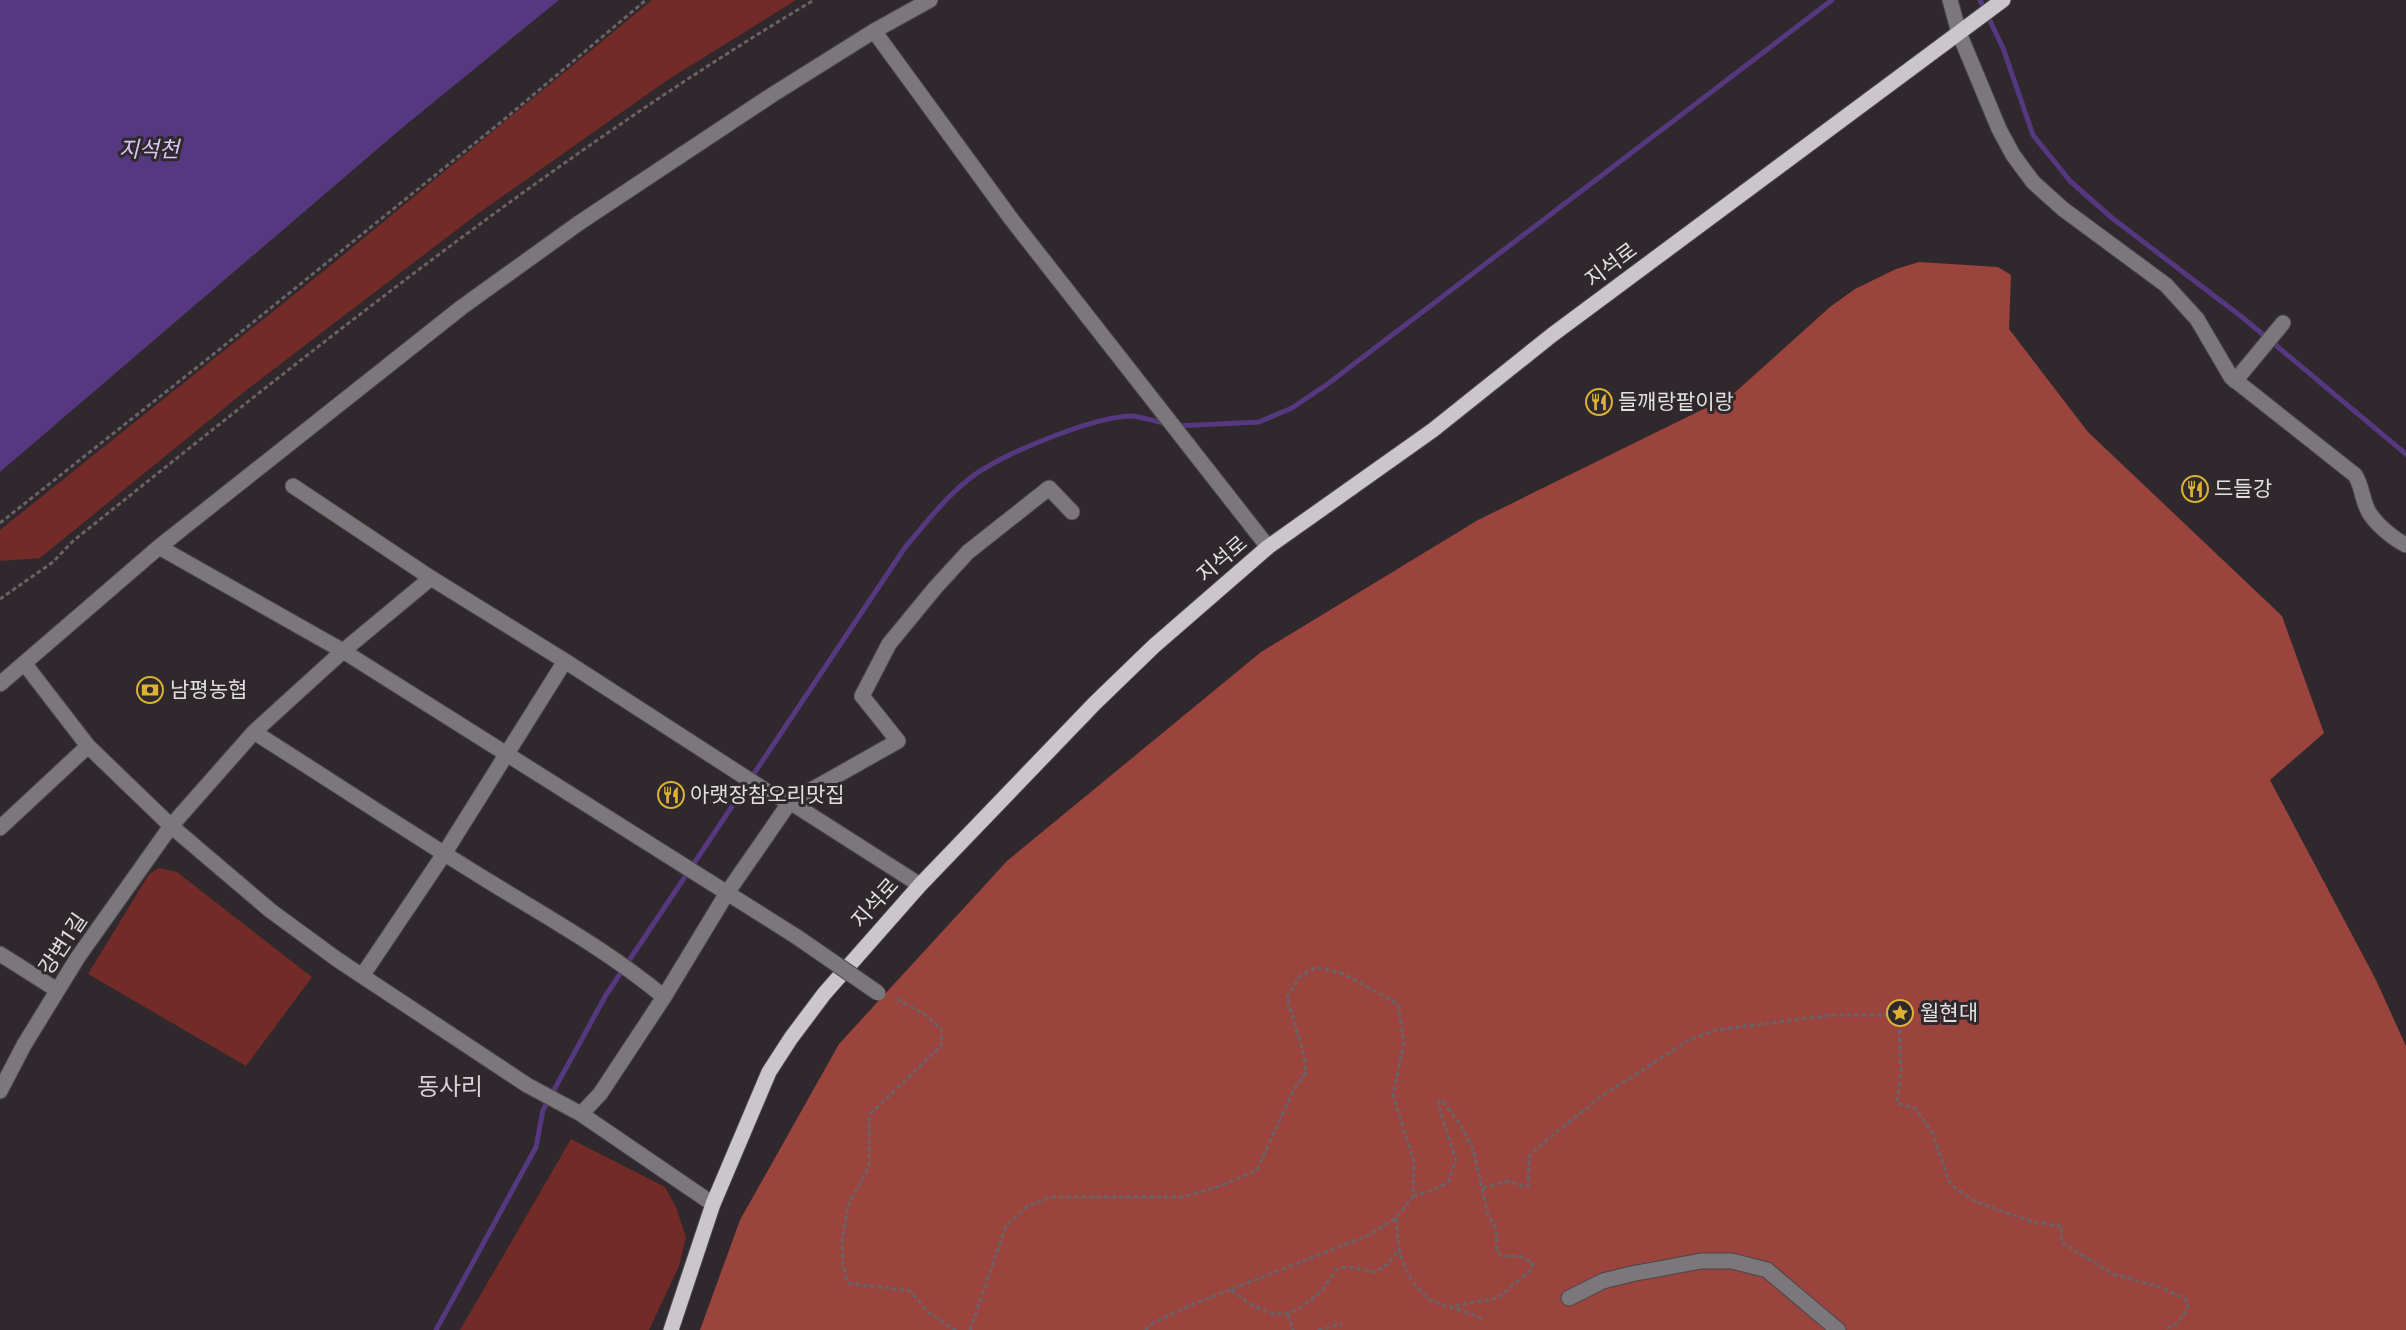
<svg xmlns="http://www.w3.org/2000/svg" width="2406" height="1330" font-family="'Roboto Condensed','Noto Sans KR',sans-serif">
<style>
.green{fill:#732b27}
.forest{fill:#9b443e}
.water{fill:#55387f}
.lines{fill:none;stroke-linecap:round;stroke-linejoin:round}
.stream{stroke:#55387f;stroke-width:5}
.minor-casing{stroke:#4c4549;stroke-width:17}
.major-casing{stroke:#4c4549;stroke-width:17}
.path{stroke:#696366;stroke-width:3;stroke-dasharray:4.5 3;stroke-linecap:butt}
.minor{stroke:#7a787b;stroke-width:15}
.major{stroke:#cbc6cc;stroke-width:15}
.minor-bridge-casing{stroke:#4c4549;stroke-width:17;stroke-linecap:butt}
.minor-bridge{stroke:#7a787b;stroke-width:15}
.labels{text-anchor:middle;stroke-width:6;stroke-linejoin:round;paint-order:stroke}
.street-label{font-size:21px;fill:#e3dfe1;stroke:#2f282c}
.poi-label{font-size:21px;fill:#e3dfe1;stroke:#2f282c;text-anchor:start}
.water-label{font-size:22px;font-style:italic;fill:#d5c7f1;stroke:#2f282c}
.quarter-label{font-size:24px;fill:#d9d0d5;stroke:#2f282c}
</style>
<rect width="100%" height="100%" fill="#2f282c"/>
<path class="green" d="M652,0H796L666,81L476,215L244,392L40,558L0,561V530L336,261Z
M159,868L177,872L312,977L246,1066L88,974L149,874Z
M571,1139L665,1187L676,1207L686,1237L679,1266L649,1330H460Z"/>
<path class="forest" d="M1919,262L1998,267L2011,275L2009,329L2088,432L2282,616L2324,733L2270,780L2375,978L2406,1046V1330H700L740,1220L839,1044L1007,861L1261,652L1478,520L1732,395L1830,307L1855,289L1896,269Z"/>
<path class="water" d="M0,0H559L402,128L0,472Z"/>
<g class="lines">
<path class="stream" d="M1980,0L2003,48L2033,135L2070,181L2112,218L2242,317L2406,454
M1177,426L1259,422L1292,408L1329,383L1832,0
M436,1330L536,1147L543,1110L606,995L906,546C926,523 945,498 969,479C998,455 1095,416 1132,416C1143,417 1156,422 1168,424"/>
<defs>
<path id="minor" d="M1950,0L1959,33L1999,129L2013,155L2033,182L2063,209L2166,285L2197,319L2231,377L2355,475C2363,487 2362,503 2370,514C2378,526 2394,539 2406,545
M874,31L1012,220L1268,547
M2235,381L2283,323
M293,486L431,578L565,661L771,794L790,802L920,885
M159,547L343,651L797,937
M24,663L88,746L171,826L271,911L338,960L527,1085L581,1114L713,1204
M0,684L159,547L462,307L579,223L772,95L874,31L930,0
M254,732C331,781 407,831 485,879C545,916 609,951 664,997
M0,828L88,746
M0,954L57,990
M362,976L444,854L565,661
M0,1091L24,1045L78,957L171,826L254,732L343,651L431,578
M581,1114L600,1094L664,997L727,893L790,802L898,741L862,696L889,644L935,588L968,552L1049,488L1072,512
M1569,1298L1603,1281L1631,1274L1701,1261H1732L1767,1270L1838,1330"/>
<path id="major" d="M671,1330L713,1204L769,1072L791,1038L824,994L920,885L1095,703L1154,646L1268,547L1433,430L1552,335L2003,0"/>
</defs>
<use href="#minor" class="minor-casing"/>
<use href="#major" class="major-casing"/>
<path class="path" d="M0,523L215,353L501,122L646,0
M0,599L53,562L73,541C312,350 551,157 814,0
M897,999L927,1016L942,1030L941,1046L869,1115V1167L848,1205L842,1243L843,1265L848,1283L910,1291L929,1313L955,1330H959
M1483,1188L1508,1181L1524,1186H1528L1529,1157L1544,1142L1599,1098L1689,1040L1716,1030L1832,1015H1886L1899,1026L1901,1072L1897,1103L1916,1109L1932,1132L1950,1184L1974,1201L2033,1222L2062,1226L2061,1242L2113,1274L2157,1286L2186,1299L2188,1309L2177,1323L2164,1330
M1413,1196L1434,1190L1448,1182L1456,1160L1438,1104L1442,1100L1460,1124L1473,1149L1488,1215L1496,1228L1497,1252L1502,1256H1519L1533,1263L1532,1269L1498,1298L1449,1307
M1396,1218C1398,1245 1400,1267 1418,1288C1422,1293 1426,1298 1432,1301C1449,1308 1468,1311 1484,1320
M1231,1290C1267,1317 1285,1326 1321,1291C1327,1285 1331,1274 1338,1269C1346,1264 1366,1271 1375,1272L1388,1264L1399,1248
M1288,1314L1293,1330
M970,1330L1006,1226L1028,1206L1051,1197H1183L1223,1185L1257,1170L1294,1089L1306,1073L1304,1056L1287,997L1300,976L1317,967L1344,974L1398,1004L1404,1042L1393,1095L1414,1162L1413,1196L1396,1218L1367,1236L1191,1305L1153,1323L1145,1330
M1318,1330L1342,1324"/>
<use href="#minor" class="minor"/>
<use href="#major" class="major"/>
<defs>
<path id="minor-bridge" d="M797,937L878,993"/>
</defs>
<use href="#minor-bridge" class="minor-bridge-casing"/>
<use href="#minor-bridge" class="minor-bridge"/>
</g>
<defs>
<symbol id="restaurant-ring" viewBox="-11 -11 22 22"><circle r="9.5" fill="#2f282c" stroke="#dbb233" stroke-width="1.5"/><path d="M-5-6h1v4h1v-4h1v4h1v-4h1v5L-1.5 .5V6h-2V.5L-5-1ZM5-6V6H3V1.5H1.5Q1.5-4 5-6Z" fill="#dbb233"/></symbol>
<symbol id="bank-ring" viewBox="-11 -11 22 22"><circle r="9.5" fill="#2f282c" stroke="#dbb233" stroke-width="1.5"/><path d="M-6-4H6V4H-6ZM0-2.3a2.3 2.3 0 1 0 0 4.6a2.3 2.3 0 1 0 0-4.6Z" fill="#dbb233"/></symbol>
<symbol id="sight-ring" viewBox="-11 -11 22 22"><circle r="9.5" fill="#2f282c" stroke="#dbb233" stroke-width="1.5"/><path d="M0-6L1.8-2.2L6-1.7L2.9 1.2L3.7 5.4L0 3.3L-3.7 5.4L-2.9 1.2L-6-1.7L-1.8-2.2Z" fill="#dbb233"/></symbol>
</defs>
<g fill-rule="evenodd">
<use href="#restaurant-ring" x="1584" y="387" width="30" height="30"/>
<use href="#restaurant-ring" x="2180" y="474" width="30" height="30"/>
<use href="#bank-ring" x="135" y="675" width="30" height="30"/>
<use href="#restaurant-ring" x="656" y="780" width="30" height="30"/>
<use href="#sight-ring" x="1885" y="998" width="30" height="30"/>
</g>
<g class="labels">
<g class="street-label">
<text transform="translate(1611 265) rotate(-37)" y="7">지석로</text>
<text transform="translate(1222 559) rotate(-41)" y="7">지석로</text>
<text transform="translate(875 903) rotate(-48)" y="7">지석로</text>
<text transform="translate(63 944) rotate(-56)" y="7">강변1길</text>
</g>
<g class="poi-label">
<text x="1618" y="409">들깨랑팥이랑</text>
<text x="2214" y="496">드들강</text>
<text x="170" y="697">남평농협</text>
<text x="690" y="802">아랫장참오리맛집</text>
<text x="1920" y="1020">월현대</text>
</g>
<g class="water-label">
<text x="149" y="157">지석천</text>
</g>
<g class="quarter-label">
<text x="450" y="1095">동사리</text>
</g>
</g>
</svg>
